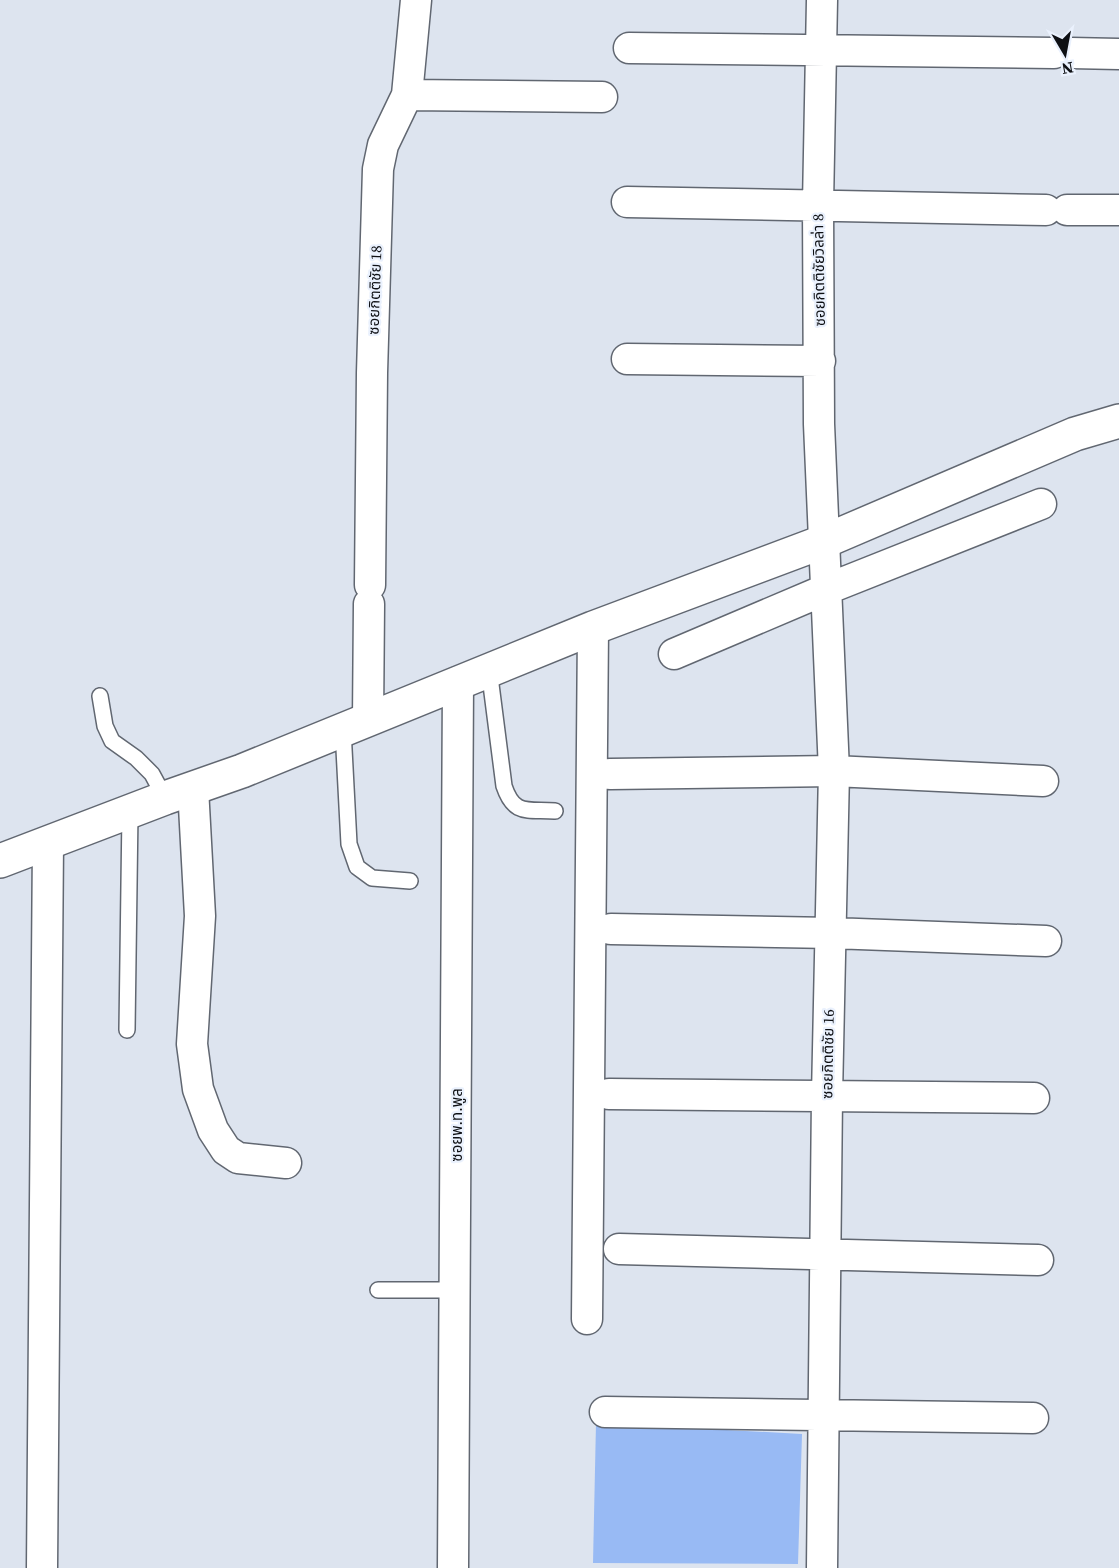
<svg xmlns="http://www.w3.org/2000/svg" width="1119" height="1568" font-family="'Source Serif 4','Noto Sans Thai',serif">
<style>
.green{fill:#98baf4}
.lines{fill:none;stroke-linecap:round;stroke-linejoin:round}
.lane-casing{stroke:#616771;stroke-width:18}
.street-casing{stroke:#616771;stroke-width:33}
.secondary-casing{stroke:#616771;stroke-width:36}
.lane{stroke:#fff;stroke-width:15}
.street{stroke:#fff;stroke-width:30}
.secondary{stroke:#fff;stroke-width:33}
.labels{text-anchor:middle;stroke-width:4.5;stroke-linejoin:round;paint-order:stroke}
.street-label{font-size:15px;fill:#0e1014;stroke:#eaf1fd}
</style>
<rect width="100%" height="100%" fill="#dde4ef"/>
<path class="green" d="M596,1423L802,1434L798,1564L593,1563Z"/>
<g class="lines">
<defs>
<path id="lane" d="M489,669L504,786C514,816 527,809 555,811
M100,696L105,726L112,741L136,758L152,774L165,798
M343,730L349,844L357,867L372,878L410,881
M127,1030L130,812
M378,1290H456"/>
<path id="street" d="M629,48L1054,53
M1071,53L1119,54
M407,95L602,97
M627,202L1046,210
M1067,210H1119
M627,359L820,361
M370,585L372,373L378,169L383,145L407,95L416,0
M674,654L827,589L1041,504
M368,720L369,604
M610,774L834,771L1043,781
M193,788L200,916L192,1044L198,1089L213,1130L226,1150L238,1158L286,1163
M611,929L832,933L1046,941
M609,1094L1034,1098
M619,1249L1038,1260
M587,1319L593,628
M605,1412L1033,1418
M42,1568L48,842
M453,1568L458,682
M822,1568L827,1096L834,771L819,424L818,204L822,0"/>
<path id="secondary" d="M0,861L165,798L242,771L593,628L825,541L1075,434L1119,421"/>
</defs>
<use href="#lane" class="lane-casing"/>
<use href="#street" class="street-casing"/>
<use href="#secondary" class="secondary-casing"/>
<use href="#lane" class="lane"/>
<use href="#street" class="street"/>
<use href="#secondary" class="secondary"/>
</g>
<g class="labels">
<g class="street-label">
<text transform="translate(819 270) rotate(-91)" y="5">ซอยกิตติชัยวิลล่า 8</text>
<text transform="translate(375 290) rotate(-88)" y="5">ซอยกิตติชัย 18</text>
<text transform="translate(828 1054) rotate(-89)" y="5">ซอยกิตติชัย 16</text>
<text transform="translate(457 1125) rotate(-90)" y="5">ซอยพ.ท.พูล</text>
</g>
</g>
<g transform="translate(1065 54) rotate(170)" stroke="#eaf1fd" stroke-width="4.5" paint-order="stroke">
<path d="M0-4.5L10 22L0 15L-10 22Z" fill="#0e1014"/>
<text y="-9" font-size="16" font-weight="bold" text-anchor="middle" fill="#0e1014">N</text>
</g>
</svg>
